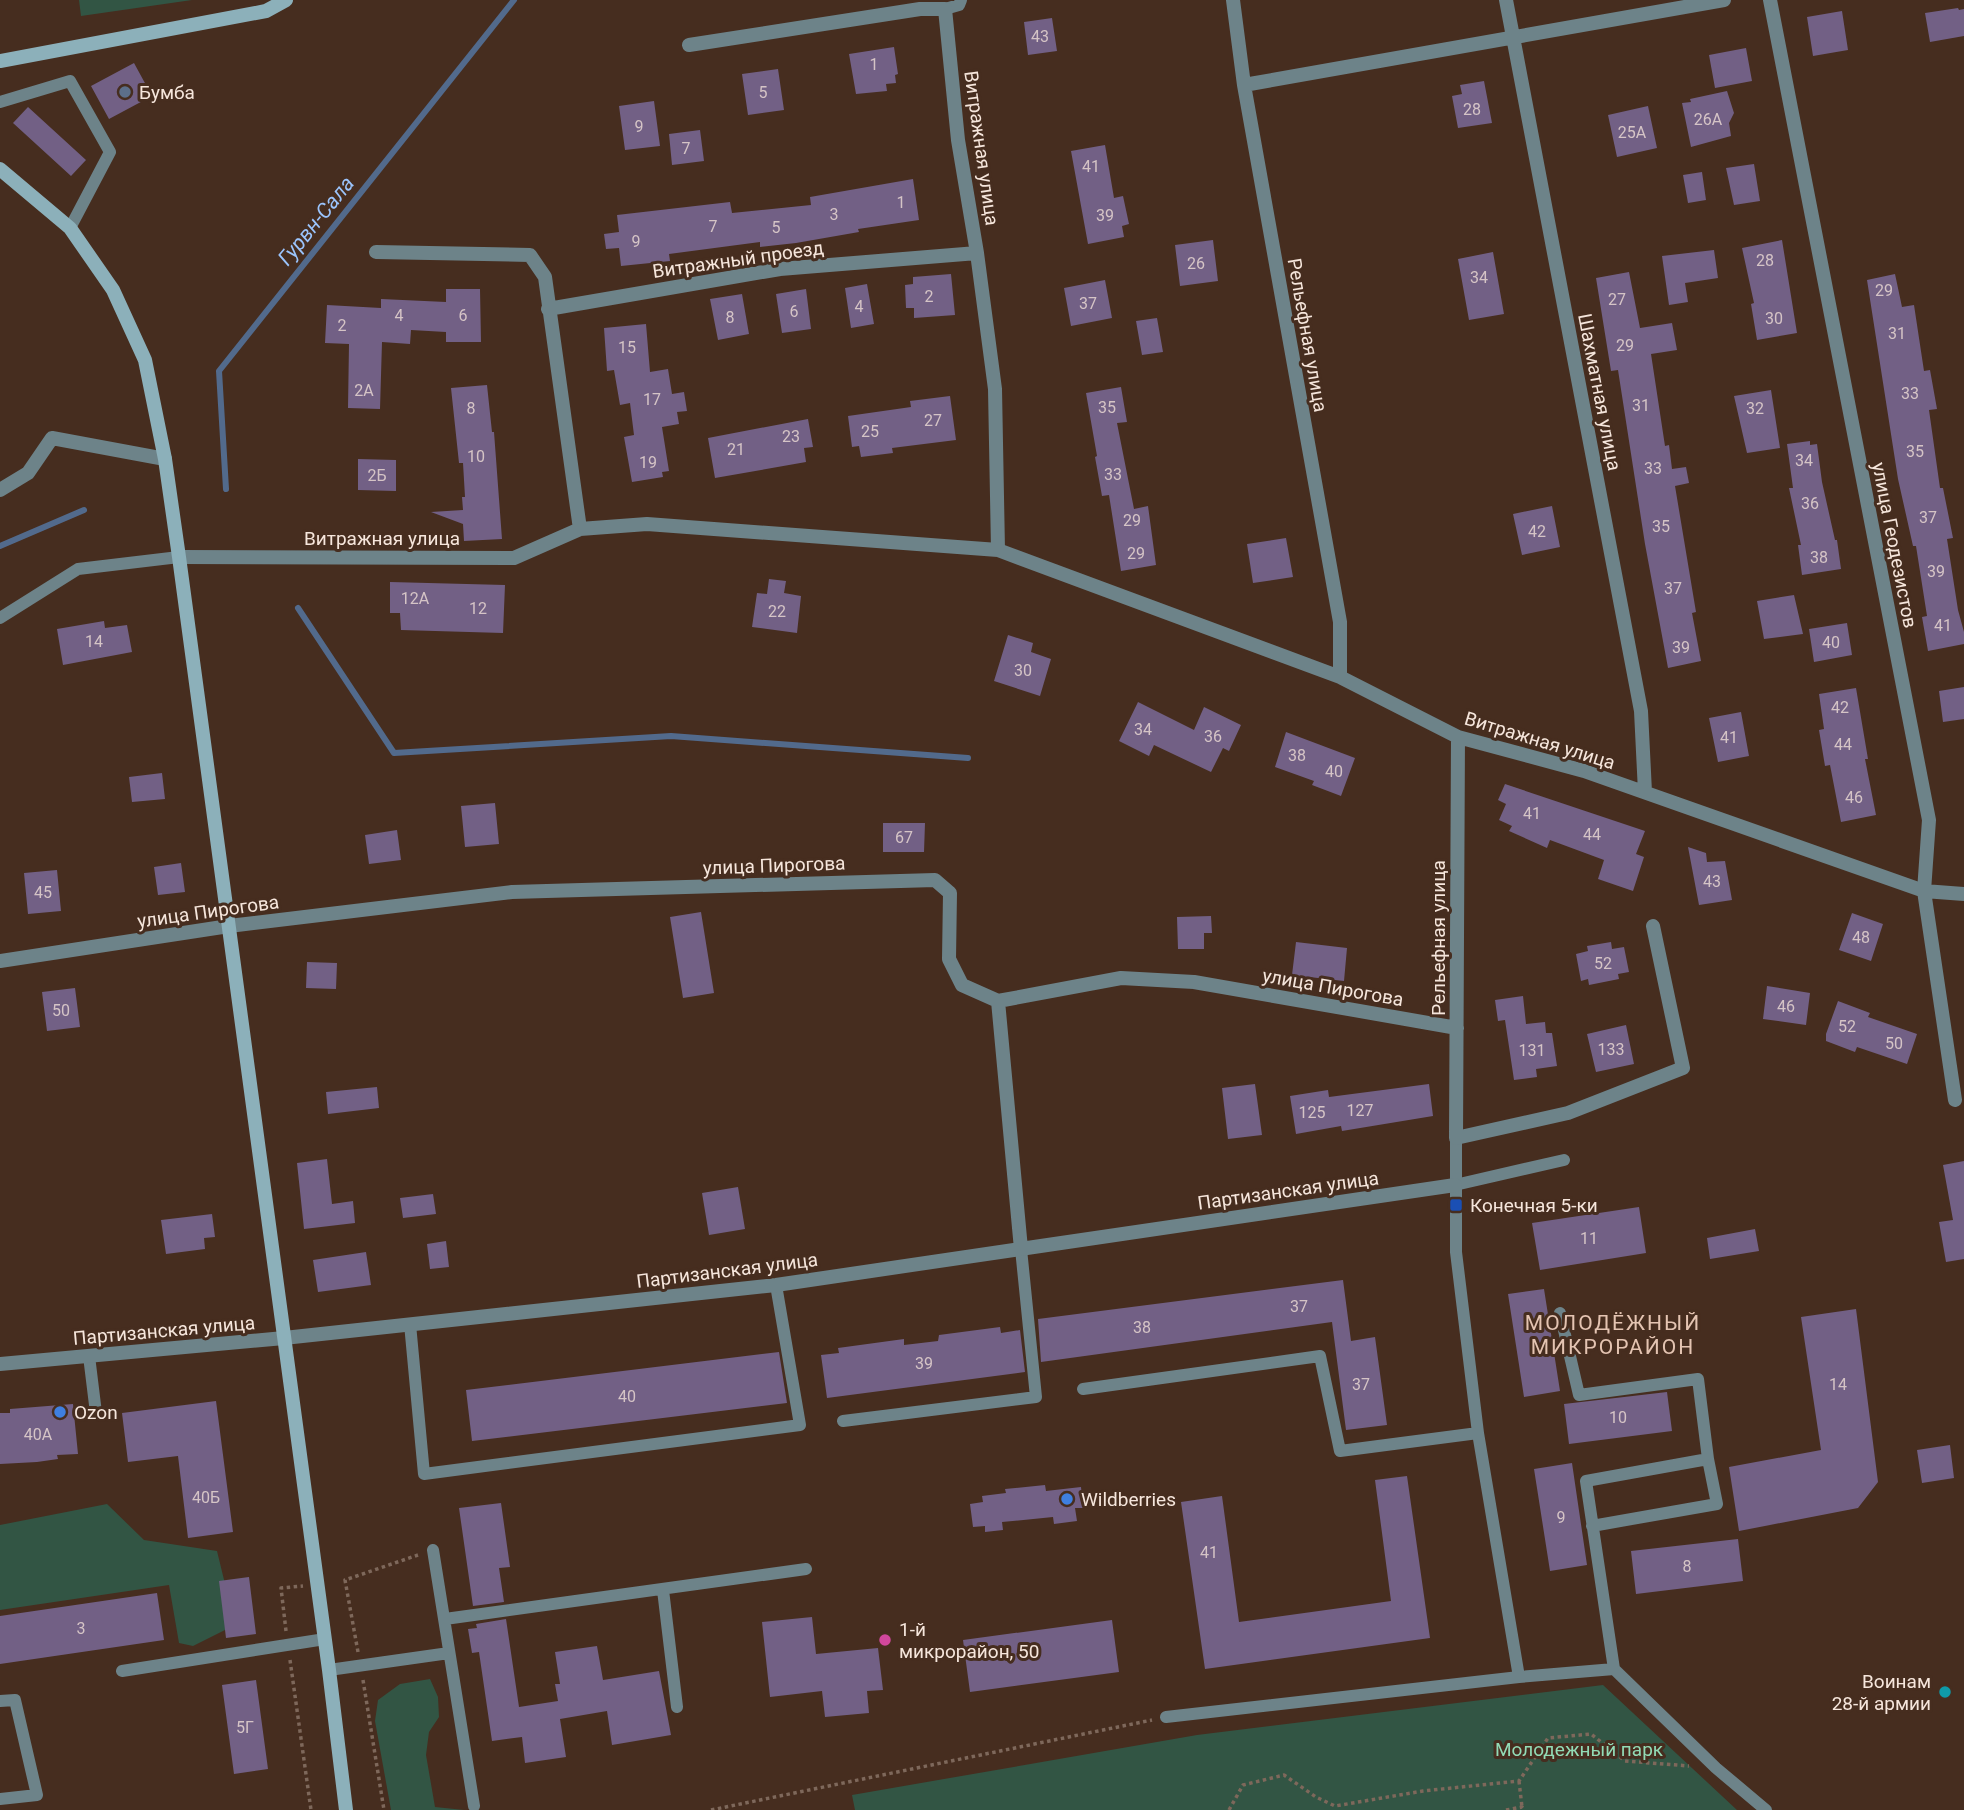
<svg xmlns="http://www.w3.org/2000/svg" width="1964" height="1810" font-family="Roboto,sans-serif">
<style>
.green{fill:#325544}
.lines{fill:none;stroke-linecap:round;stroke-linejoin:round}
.stream{stroke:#526a8c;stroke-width:6}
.building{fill:#726085}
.path{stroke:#7e685b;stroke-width:3.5;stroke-dasharray:3.5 3.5;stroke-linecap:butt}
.lane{stroke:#6d8389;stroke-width:12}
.street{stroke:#6d8389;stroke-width:14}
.secondary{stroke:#8cb0ba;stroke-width:14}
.service-dot{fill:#5c6f8a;stroke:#462d1f;stroke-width:2.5}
.transit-dot{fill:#1a4fb4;stroke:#462d1f;stroke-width:2.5}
.shop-dot{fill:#3f7fe0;stroke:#462d1f;stroke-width:2.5}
.hotel-dot{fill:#d1479c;stroke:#462d1f;stroke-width:2.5}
.culture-dot{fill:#0f9aa8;stroke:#462d1f;stroke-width:2.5}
.labels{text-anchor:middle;stroke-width:6;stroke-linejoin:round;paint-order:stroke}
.number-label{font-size:16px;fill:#d5c4c6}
.poi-label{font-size:19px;fill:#f6e6dc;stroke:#462d1f;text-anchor:start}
.street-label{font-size:19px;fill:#f6e6dc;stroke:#462d1f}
.park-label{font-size:19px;fill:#92dbb6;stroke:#462d1f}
.water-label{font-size:21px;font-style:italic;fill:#9bc4fc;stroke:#462d1f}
.neighbourhood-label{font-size:21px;letter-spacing:2px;fill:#e4c4b2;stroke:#462d1f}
</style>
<rect width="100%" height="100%" fill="#462d1f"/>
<path class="green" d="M79,0H192L81,16Z
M107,1504L144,1540L217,1551L235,1625L193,1646L179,1643L169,1585L0,1610V1525Z
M430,1679L438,1697L439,1717L429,1732L426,1755L435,1807L464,1810H391L375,1721L378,1700L400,1684Z
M1603,1685L1737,1810H855L852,1795L1197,1735Z"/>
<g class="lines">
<path class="stream" d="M226,489L219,371L514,0
M0,546L84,510
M298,608L394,753L671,736L968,758"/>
</g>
<path class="building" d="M1958,8L1959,10L1964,9V36L1930,42L1925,13Z
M1842,11L1848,50L1813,56L1807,17Z
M1052,18L1057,51L1028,55L1024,22Z
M894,47L898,74L895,75L896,83L886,84L887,91L856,94L849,54Z
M1746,48L1752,81L1715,88L1709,55Z
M134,63L152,96L109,119L91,86Z
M778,69L784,110L748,115L742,74Z
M1484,81L1492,123L1458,128L1452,96L1462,94L1460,85Z
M1727,91L1734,113L1729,123L1731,136L1691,147L1682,103L1691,102L1690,99Z
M654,101L660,146L625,150L619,106Z
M1648,106L1657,148L1617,157L1608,115Z
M28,107L86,160L71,176L13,123Z
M700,130L704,161L672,165L669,134Z
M1105,145L1114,198L1123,196L1129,224L1122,226L1124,237L1088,244L1071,151Z
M1754,164L1760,201L1734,205L1726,168Z
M1702,172L1706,200L1688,203L1683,175Z
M913,179L919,220L858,229L859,232L796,243L760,247V242L669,254L670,261L621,266L619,248L606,249L604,234L619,232L617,215L730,202L732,213L811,205L810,197Z
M1213,240L1218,281L1180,286L1175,245Z
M1782,240L1797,333L1757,340L1751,304L1754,303L1742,248Z
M1714,250L1718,278L1685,283L1688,302L1669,305L1662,256Z
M1493,252L1504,314L1469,320L1458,259Z
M1629,272L1640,328L1672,323L1677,350L1651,354L1665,446L1669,445L1672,469L1686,467L1689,483L1675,486L1696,612L1692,613L1701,661L1668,668L1645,544L1618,370L1611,371L1596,278Z
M951,274L955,315L914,318V308H906L905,285L913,284V277Z
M1895,274L1902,307L1914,305L1924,371L1930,370L1937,409L1929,410L1940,488H1943L1953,538L1947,539L1958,610L1964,632V644L1928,651L1922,617L1927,616L1916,546H1913L1898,479L1867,280Z
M1105,280L1112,318L1071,326L1064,288Z
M867,284L874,324L851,328L845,288Z
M446,289H480L481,342H446V332L411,330L410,344L382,342L380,409L348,408L349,344L325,343L327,305L381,308V299L446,302Z
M806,289L811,329L782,333L776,294Z
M742,294L749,334L718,340L710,299Z
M1157,318L1163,352L1142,355L1136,321Z
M646,324L650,372L668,369L672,394L684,392L687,411L677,412L679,424L662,427L669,471L662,472L663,477L632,482L624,437L634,435L630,403L620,405L614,370L607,371L604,328Z
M487,385L492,432H494L502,539L464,541L463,524L431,512L463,510L462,497H465L463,463H459L451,388Z
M1121,387L1127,422L1117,423L1134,509L1148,506L1156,565L1121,571L1109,495L1102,496L1095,457L1097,456L1086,393Z
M1771,390L1780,448L1747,453L1734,396Z
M950,396L956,440L892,448L893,453L861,457L859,446L852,447L848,416L911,407L910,401Z
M808,419L813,447L804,448L806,462L715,478L708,438Z
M1810,441V445L1817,444L1822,482L1835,540H1837L1841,569L1802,575L1798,545H1801L1789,488H1793L1787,444Z
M358,459L396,460V491L358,490Z
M1552,506L1560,547L1522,555L1513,514Z
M1286,538L1293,577L1253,583L1247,544Z
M769,579L786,581L784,593L801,596L797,633L752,627L757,593L767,594Z
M390,582L505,585L503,633L401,630L400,613H390Z
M1794,595L1803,634L1764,639L1757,601Z
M104,621L105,628L127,625L132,652L63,665L57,629Z
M1847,623L1852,655L1814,662L1809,629Z
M1008,635L1033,643L1031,652L1051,659L1040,696L994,681Z
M1964,687V719L1943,722L1939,691Z
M1856,688L1868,759H1865L1876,815L1841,822L1830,765L1825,766L1819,730L1824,729L1819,694Z
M1138,702L1194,730L1204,707L1241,725L1229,751L1223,748L1211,772L1154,745L1149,756L1119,741Z
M1741,712L1749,756L1718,762L1709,718Z
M1286,732L1355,758L1341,796L1312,785L1314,781L1275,767Z
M162,773L165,799L132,802L129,777Z
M1505,784L1645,831L1636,854L1644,857L1633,891L1598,879L1604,860L1550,840L1547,848L1509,831L1512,826L1499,820L1506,804L1498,800Z
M495,803L499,844L465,847L461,806Z
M883,823H925L924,852H883Z
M397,830L401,860L369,864L365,835Z
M1688,847L1706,853L1707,862L1725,861L1732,900L1699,905Z
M181,863L185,892L158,895L154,867Z
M57,870L61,911L28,914L24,873Z
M701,912L714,993L683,998L670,917Z
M1852,913L1883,924L1871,961L1839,950Z
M1211,916L1212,933H1204V949H1178L1177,917Z
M1296,942L1347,948L1344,981L1292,975Z
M1611,942L1612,949L1624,947L1629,972L1618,974L1619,979L1589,985L1588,979L1581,981L1576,954L1588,951L1587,946Z
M307,962L337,963L336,989L306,988Z
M1767,986L1810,993L1806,1025L1763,1019Z
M75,988L80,1027L47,1031L42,992Z
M1523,996L1526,1024L1545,1022L1546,1033H1552L1557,1066L1536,1069L1537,1077L1514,1080L1505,1020L1498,1021L1495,1000Z
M1838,1001L1870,1013L1868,1017L1917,1034L1907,1064L1857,1047L1855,1052L1826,1041V1034Z
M1626,1025L1634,1064L1596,1072L1587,1034Z
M1255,1084L1262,1135L1228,1139L1222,1088Z
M1429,1084L1433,1116L1342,1131L1341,1126L1296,1134L1290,1096L1328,1090L1329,1097Z
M377,1087L379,1108L328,1114L326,1092Z
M327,1159L332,1204L353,1201L355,1223L304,1229L297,1163Z
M1964,1161V1259L1946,1262L1939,1222L1953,1220L1943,1165Z
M738,1187L745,1229L709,1235L702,1193Z
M433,1194L436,1214L403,1218L400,1198Z
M1639,1207L1646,1253L1540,1270L1532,1223Z
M212,1214L215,1237L204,1238L205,1249L166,1254L161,1220Z
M1755,1229L1759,1251L1710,1259L1707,1238Z
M446,1241L449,1267L430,1269L427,1244Z
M366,1252L371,1285L318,1292L313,1260Z
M1343,1280L1351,1341L1375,1337L1387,1425L1346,1430L1332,1322L1041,1362L1038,1319Z
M1544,1289L1560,1391L1524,1397L1508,1294Z
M1856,1309L1878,1482L1858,1508L1739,1531L1729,1467L1821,1450L1801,1317Z
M1000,1327L1001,1333L1020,1330L1025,1372L827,1398L821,1355L839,1353L838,1348L904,1339V1345L938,1341L939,1335Z
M779,1352L787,1403L472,1441L466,1390Z
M1667,1392L1672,1431L1569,1444L1564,1404Z
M216,1401L233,1532L188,1538L178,1456L128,1462L122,1413Z
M73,1404L78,1454L57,1455L58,1459L37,1462L0,1464V1413H10V1409Z
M1950,1445L1954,1478L1922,1483L1917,1450Z
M1572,1463L1587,1565L1550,1571L1534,1469Z
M1407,1476L1430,1638L1205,1669L1181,1502L1222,1496L1239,1622L1391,1601L1375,1480Z
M1045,1485L1046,1491L1081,1487L1083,1508H1075L1077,1521L1054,1524L1053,1517L1002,1522L1003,1530L985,1532V1526L973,1527L970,1504L983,1502L982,1496L1006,1493L1005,1489Z
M501,1503L510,1567L499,1568L504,1602L473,1606L459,1508Z
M1738,1539L1743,1581L1636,1594L1631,1551Z
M249,1577L256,1634L226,1638L219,1581Z
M157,1593L164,1640L0,1664V1616Z
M812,1617L816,1654L878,1648L883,1690L867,1691L869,1713L825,1717L822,1691L770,1697L762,1622Z
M506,1619L519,1707L558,1701L555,1684H560L555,1652L597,1646L603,1680L659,1671L671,1735L612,1745L607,1711L560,1719L566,1757L525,1763L522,1737L492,1741L479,1652L472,1653L468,1629L477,1628L476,1624Z
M1112,1620L1119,1672L970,1692L963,1640Z
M256,1680L268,1769L234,1774L222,1685Z"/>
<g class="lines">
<path class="path" d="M286,1631L281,1588L303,1586
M358,1652L345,1580L418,1555
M290,1660L311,1810
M363,1680L384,1810
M1519,1781L1522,1807
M711,1810L1152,1720
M1229,1810L1243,1785L1284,1775L1316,1797L1335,1806L1423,1791L1519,1781L1548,1738L1591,1734L1625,1761L1689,1766
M1506,1810L1522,1807L1525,1810"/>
<path class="lane" d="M945,9L959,5L961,0
M0,102L70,81L110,152L70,228
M0,618L78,569L179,557
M1456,1138V1252L1478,1433L1519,1677
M1455,1185L1564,1160
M1560,1313L1579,1395L1698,1379L1708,1459L1586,1481L1614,1669L1716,1768L1766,1810
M410,1324L424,1474L800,1425L776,1285
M89,1356L96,1413
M1083,1389L1320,1356L1340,1451L1478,1433
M843,1421L1036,1397L1021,1249
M1592,1526L1717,1504L1708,1459
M433,1550L474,1806
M663,1590L677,1707
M445,1619L806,1569
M329,1670L449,1653
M122,1671L325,1639
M0,1701L15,1700L37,1795L0,1799
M1166,1717L1519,1677L1614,1669"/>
<path class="street" d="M1233,0L1244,85L1340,622V677
M1506,0L1641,711L1645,792
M1770,0L1929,820L1924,891L1955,1100
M689,45L920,9H945L958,140L977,253L995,389L998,550
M1244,85L1724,0
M376,252L530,255L545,277L580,529
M548,309L780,269L977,253
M0,490L28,473L52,438L165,459
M179,557L514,558L580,529L647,524L998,550L1340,677L1458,737L1584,771L1924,891L1964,894
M1458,737L1456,1138L1568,1113L1683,1068L1653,926
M0,961L229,926L512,892L935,880L950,893L949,959L962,985L998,1001L1121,978L1194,982L1457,1028
M998,1001L1021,1249
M0,1364L284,1338L776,1285L1455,1185"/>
<path class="secondary" d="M0,61L266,11L286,0
M0,169L70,228L113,290L145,360L165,459L179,557L329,1670L346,1810"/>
</g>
<circle class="service-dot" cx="125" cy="92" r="7"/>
<rect class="transit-dot" x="1449" y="1198" width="14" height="14" rx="3.5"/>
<g class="shop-dot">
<circle cx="60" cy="1412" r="7"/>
<circle cx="1067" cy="1499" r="7"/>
</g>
<circle class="hotel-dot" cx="885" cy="1640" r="7"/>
<circle class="culture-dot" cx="1945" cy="1692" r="7"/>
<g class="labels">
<g class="number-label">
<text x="1040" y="42">43</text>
<text x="874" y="70">1</text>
<text x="763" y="98">5</text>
<text x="1472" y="115">28</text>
<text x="1708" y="125">26А</text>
<text x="639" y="132">9</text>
<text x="1632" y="138">25А</text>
<text x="686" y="154">7</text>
<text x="1091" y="172">41</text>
<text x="901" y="208">1</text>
<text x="834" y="220">3</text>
<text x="1105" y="221">39</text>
<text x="713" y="232">7</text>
<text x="776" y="233">5</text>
<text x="636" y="247">9</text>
<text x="1765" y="266">28</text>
<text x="1196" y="269">26</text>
<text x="1479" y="283">34</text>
<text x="1884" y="296">29</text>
<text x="929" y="302">2</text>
<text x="1617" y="305">27</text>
<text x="1088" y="309">37</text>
<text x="859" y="312">4</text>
<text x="794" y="317">6</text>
<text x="399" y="321">4</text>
<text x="463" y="321">6</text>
<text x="730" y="323">8</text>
<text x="1774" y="324">30</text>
<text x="342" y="331">2</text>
<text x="1897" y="339">31</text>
<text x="1625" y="351">29</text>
<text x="627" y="353">15</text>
<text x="364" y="396">2А</text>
<text x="1910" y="399">33</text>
<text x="652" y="405">17</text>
<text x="1641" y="411">31</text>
<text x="1107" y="413">35</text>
<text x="471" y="414">8</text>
<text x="1755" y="414">32</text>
<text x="933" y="426">27</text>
<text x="870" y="437">25</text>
<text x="791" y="442">23</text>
<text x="736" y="455">21</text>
<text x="1915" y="457">35</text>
<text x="476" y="462">10</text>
<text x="1804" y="466">34</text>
<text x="648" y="468">19</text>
<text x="1653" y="474">33</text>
<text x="1113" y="480">33</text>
<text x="377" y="481">2Б</text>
<text x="1810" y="509">36</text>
<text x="1928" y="523">37</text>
<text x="1132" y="526">29</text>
<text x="1661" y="532">35</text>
<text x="1537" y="537">42</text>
<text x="1136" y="559">29</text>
<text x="1819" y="563">38</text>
<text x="1936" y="577">39</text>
<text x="1673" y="594">37</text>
<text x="415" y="604">12А</text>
<text x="478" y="614">12</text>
<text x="777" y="617">22</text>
<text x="1943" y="631">41</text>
<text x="94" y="647">14</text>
<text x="1831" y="648">40</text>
<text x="1681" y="653">39</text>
<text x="1023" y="676">30</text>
<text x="1840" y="713">42</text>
<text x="1143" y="735">34</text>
<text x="1213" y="742">36</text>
<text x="1729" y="743">41</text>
<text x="1843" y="750">44</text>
<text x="1297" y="761">38</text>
<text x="1334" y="777">40</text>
<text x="1854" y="803">46</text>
<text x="1532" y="819">41</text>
<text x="1592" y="840">44</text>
<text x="904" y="843">67</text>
<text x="1712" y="887">43</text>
<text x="43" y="898">45</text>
<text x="1861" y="943">48</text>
<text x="1603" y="969">52</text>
<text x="1786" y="1012">46</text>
<text x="61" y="1016">50</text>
<text x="1847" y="1032">52</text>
<text x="1894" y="1049">50</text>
<text x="1611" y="1055">133</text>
<text x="1532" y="1056">131</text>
<text x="1360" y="1116">127</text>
<text x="1312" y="1118">125</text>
<text x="1589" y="1244">11</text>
<text x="1299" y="1312">37</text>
<text x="1142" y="1333">38</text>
<text x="924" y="1369">39</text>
<text x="1361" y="1390">37</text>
<text x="1838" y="1390">14</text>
<text x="627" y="1402">40</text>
<text x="1618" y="1423">10</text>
<text x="38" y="1440">40А</text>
<text x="206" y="1503">40Б</text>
<text x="1561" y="1523">9</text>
<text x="1209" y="1558">41</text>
<text x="1687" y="1572">8</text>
<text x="81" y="1634">3</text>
<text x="245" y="1733">5Г</text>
</g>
<g class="poi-label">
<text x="139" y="99">Бумба</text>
<text x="1470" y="1212">Конечная 5-ки</text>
<text x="74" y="1419">Ozon</text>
<text x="1081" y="1506">Wildberries</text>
<text x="899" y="1636">1-й<tspan x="899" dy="22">микрорайон, 50</tspan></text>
<text x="1931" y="1688" text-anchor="end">Воинам<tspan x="1931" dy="22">28-й армии</tspan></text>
</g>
<g class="street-label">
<text transform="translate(982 148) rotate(82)" y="7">Витражная улица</text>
<text transform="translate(738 259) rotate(-8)" y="7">Витражный проезд</text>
<text transform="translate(1308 335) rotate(80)" y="7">Рельефная улица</text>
<text transform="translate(1600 392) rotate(79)" y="7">Шахматная улица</text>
<text x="382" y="545">Витражная улица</text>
<text transform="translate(1895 545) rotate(79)" y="7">улица Геодезистов</text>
<text transform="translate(1540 740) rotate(17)" y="7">Витражная улица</text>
<text transform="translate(774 865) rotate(-2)" y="7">улица Пирогова</text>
<text transform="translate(208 911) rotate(-8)" y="7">улица Пирогова</text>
<text transform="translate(1438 938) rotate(-90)" y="7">Рельефная улица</text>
<text transform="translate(1333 987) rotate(10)" y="7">улица Пирогова</text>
<text transform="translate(1288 1190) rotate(-8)" y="7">Партизанская улица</text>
<text transform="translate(727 1270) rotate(-7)" y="7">Партизанская улица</text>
<text transform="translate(164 1330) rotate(-5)" y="7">Партизанская улица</text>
</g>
<g class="park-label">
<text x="1579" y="1756">Молодежный парк</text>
</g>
<g class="water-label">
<text transform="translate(316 221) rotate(-51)" y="7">Гурвн-Сала</text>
</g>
<g class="neighbourhood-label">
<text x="1613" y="1330">МОЛОДЁЖНЫЙ<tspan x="1613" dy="24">МИКРОРАЙОН</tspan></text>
</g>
</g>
</svg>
